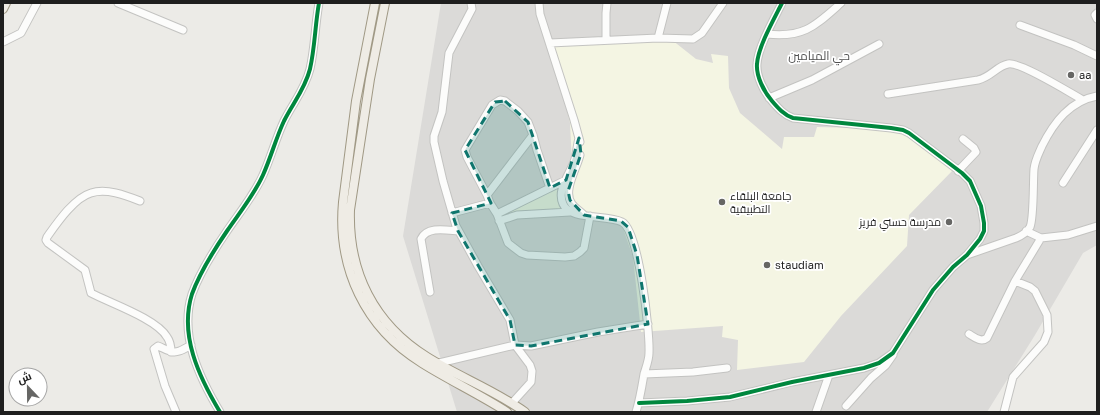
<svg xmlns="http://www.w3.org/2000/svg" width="1100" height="415" font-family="'Golos Text',Cairo,sans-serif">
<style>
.residential{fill:#dbdad8}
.education{fill:#f4f5e3}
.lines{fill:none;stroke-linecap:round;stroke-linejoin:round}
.minor-casing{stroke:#c3c3c1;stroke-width:9}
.major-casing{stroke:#a09985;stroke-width:10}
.minor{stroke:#fcfcfb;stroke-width:7}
.major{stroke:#efece5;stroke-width:8}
.cycleway-casing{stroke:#fff;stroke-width:6}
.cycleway{stroke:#00873e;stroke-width:4}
.marked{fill:#0f766e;fill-opacity:0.2;stroke:#0f766e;stroke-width:3;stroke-dasharray:8 5;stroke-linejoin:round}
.poi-dot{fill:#666664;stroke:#fff;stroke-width:1.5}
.labels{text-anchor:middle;stroke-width:3.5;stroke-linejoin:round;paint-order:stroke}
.poi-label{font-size:11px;fill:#1e1e1e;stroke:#fff;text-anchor:start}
.neighbourhood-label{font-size:12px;fill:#515151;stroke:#fff}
</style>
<rect width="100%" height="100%" fill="#ecebe7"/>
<path class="residential" d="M441,3H1097V245L1083,253L1035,335L987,412H457L403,236Z"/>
<path class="education" d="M672,40L696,59L713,63L711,54L728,56L729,88L740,113L782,149L784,137H814L817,127L902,129L955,168L909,215L907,246L841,316L804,362L737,370L738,340L722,337L723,326L641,332L633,257L623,228L617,219L598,214L593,217L584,214L500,218L508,208L534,196L547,193L551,188L565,180L572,164L570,123L550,46Z"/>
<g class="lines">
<defs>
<path id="minor" d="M118,3L183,30
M471,3L472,9L449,53L442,112L434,136V142L443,181L456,226L478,266L510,320L515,345L530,365L532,371L531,382L512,403
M539,3L540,14L574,120L580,142
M1097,13L1095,15L1097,19
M1020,25L1074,45L1097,56
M767,34C804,38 815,26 841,3
M658,38L667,3
M606,39V13L607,3
M3,42L21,33L37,3
M550,43L658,38L693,39L702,33L723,3
M888,94L978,80C991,77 997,66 1008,64C1019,61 1070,93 1083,100
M769,98L812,80L879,44
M579,138C577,145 577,152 575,159C571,173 556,189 563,204C570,221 607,214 622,222C639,230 650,332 649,353C649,360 646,367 644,374C642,386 640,399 636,412
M580,155C577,168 562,192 572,204C575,208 580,211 584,215
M958,171L976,152L974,148L963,139
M1063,183L1097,130
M487,195L533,135
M140,201C125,195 106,188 91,193C74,198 57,223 47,237L46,240L48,243L85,270L91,293C110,303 157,319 167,337C170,341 171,347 171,352
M490,203L487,195L467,157L465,150L492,105L500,100L505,101L518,111L528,122L533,135L537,150L550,188
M452,213L490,203L497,214L508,243L521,253L527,255L565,257L574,256L580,252L584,248L590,216
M497,214L566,180
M499,221L517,215L570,212
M1041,238L1068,235L1097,226
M967,255L1016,238C1021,236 1027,232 1030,227C1034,218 1033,181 1034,169C1035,160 1039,153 1042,146C1054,122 1070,101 1097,96
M430,292L421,239C427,226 446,230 458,231
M969,334C974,337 981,343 987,338L1015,281
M439,363L515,345L531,346L598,332L648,324
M644,374L693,372L727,368
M639,403L687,401L730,397L792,382L864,368L879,363L893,353L933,290L953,267L967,255L980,239L984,231V223L981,206L970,181L962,173L909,133L903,130L891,128L793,118C784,115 778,108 772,101C764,92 756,76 757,64C758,47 774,19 782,3
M846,406L871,378L886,365L893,355
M176,412L165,386L154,349L158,346C162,347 165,350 170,351C177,354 184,349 191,345
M220,412C199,377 179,335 192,294C200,272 214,250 227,231C240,212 254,195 263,175C271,157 276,138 284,121C293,103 305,89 310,69C315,47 315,25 319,3
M816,412L829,375
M1004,412L1013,377L1044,342L1048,332L1047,315L1035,291L1030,287L1015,281L1041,238L1026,231"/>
<path id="major" d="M375,3L356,101L343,202C337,268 365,328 422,363C449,380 479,394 507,412
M385,3L370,79L350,210C348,272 374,324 427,357C459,377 494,390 525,412
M3,9L6,3"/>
</defs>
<use href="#minor" class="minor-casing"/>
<use href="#major" class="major-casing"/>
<use href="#minor" class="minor"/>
<use href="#major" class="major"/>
<defs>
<path id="cycleway" d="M639,403L687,401L730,397L792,382L864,368L879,363L893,353L933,290L953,267L967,255L980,239L984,231V223L981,206L970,181L962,173L909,133L903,130L891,128L793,118C784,115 778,108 772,101C764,92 756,76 757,64C758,47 774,19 782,3
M220,412C199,377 179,335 192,294C200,272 214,250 227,231C240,212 254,195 263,175C271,157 276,138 284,121C293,103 305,89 310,69C315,47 315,25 319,3"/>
</defs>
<use href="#cycleway" class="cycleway-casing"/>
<use href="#cycleway" class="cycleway"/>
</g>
<path class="marked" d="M505,101L528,122L550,188L566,180L579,138L581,154L568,191L570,200L584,215L621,221L628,227L637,255L648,324L531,346L515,345L510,320L458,231L452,213L491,203L465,150L495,102Z"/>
<g class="poi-dot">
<circle cx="1071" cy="75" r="4"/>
<circle cx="722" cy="202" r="4"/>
<circle cx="949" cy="222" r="4"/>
<circle cx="767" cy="265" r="4"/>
</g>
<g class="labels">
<g class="poi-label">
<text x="1079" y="79">aa</text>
<text x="730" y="200">جامعة البلقاء<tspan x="730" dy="13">التطبيقية</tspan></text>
<text x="941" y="226" text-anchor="end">مدرسة حسني فريز</text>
<text x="775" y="269">staudiam</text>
</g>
<g class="neighbourhood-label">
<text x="819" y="60">حي الميامين</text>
</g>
</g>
<rect width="1100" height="415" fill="none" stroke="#1e1e1e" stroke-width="8"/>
<g transform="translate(28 387) rotate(338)"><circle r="19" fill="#ffffff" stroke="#a5a5a5"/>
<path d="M0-3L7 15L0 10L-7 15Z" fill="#666664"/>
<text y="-6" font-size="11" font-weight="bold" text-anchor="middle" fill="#1e1e1e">ش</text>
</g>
</svg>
